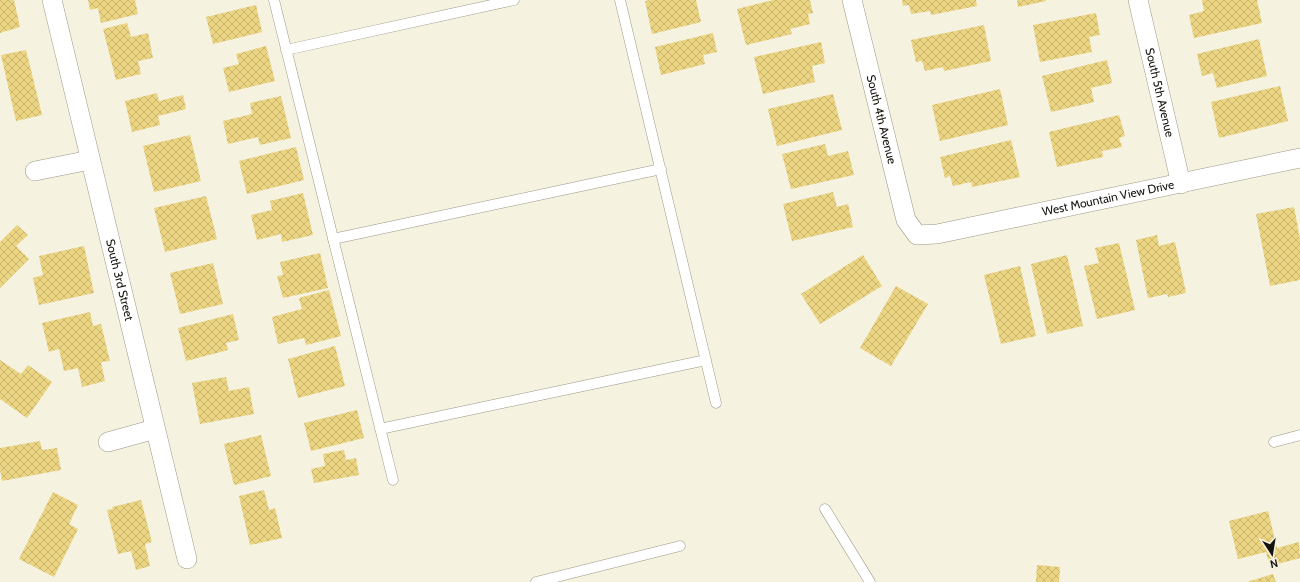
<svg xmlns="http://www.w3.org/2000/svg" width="1300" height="582" font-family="Cabin,sans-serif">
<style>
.building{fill:url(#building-cross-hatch)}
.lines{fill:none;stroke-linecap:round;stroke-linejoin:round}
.service-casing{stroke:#9b9687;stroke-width:11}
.minor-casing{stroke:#9b9687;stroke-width:20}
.service{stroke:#fff;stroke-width:10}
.minor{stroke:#fff;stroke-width:19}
.labels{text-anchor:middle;stroke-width:3;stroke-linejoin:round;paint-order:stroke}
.street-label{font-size:12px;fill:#15130d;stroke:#f6f2e0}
</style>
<defs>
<pattern id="building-cross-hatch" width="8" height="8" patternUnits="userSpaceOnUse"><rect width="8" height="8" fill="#ecd582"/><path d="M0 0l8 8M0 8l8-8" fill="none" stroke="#cab66f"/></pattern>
</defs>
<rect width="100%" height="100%" fill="#f6f2e0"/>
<path class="building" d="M0,0H14L20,27L0,33Z
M88,0H135L138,14L101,23L98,8L90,10Z
M650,0H696L701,22L652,34L645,1Z
M773,0H810L813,13L808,14L810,24L790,29L792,34L746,45L737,9Z
M902,0H976L977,6L931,15L930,11L911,14L909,5L903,6Z
M1017,0H1046V1L1018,7Z
M1202,0H1257L1262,23L1194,38L1189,15L1204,11Z
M256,5L262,32L213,44L206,17Z
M1096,13L1100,35L1089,37L1092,52L1040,62L1033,25Z
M127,23L131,37L148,33L153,58L138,61L141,74L116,80L103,29Z
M984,25L991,61L944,71L943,67L925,71L922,61L916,62L911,40Z
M713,33L717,52L703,55L705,64L661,75L655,47Z
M1259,39L1267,76L1217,88L1213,73L1202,76L1197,54Z
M821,42L825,63L812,66L815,82L763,94L754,57Z
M266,46L275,81L229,92L223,68L239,64L236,54Z
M26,50L42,115L16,121L1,55Z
M1107,60L1112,83L1091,88L1094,102L1051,112L1042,76Z
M1280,86L1288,121L1219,138L1211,102Z
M1000,89L1008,125L940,141L932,105Z
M157,93L159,101L183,95L186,109L158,116L160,125L132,132L125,101Z
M833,94L842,130L777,146L768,109Z
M281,96L291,138L260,145L258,137L228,144L223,121L252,114L250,103Z
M1119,115L1125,136L1119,138L1122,147L1102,151L1103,157L1057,167L1049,132Z
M190,135L201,181L154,192L143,146Z
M1011,140L1020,177L972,187L971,182L953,186L950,176L945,178L940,157Z
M825,144L828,156L848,151L854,175L791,189L782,154Z
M296,147L304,180L247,194L239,161Z
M833,192L837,207L848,204L853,227L792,241L783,204Z
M303,193L313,235L282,242L281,234L257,240L251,215L272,210L270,201Z
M206,196L217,239L165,252L154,208Z
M1294,207L1300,239V280L1270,286L1256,214Z
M17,225L28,235L16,246L29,259L0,288V242Z
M1157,235L1159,246L1175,242L1186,293L1168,297L1167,294L1148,298L1136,240Z
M1119,243L1135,310L1097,319L1084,266L1099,263L1095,248Z
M84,246L94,293L39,305L33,278L43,275L39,256Z
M320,253L328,288L283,298L277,276L283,275L280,262Z
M863,255L882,286L820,324L801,294Z
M1067,255L1083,326L1047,334L1031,264Z
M213,263L223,304L180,314L170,273Z
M1020,266L1036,336L1001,344L984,275Z
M896,286L928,304L891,366L860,348Z
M329,290L341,336L306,345L304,338L278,344L272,317L302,309L299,298Z
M90,312L93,326L101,324L110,361L101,362L105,381L82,387L78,368L64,371L59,349L49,352L42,323Z
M233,314L239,340L226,343L228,350L186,361L178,328Z
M335,346L345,386L298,398L288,359Z
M0,360L21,374L28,365L52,382L27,418L0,399Z
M226,377L229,391L249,387L254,414L200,424L192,383Z
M357,410L364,438L311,451L304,423Z
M261,435L271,476L234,485L224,444Z
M40,441L42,450L57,448L61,470L2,481L0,469V448Z
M344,450L346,460L356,458L359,475L314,483L311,469L325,466L323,454Z
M264,490L269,510L275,508L282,538L250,545L239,496Z
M53,492L78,505L69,524L78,529L54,577L19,559Z
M141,500L152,542L145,544L150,566L136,570L131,551L118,554L107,510L113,509L112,507Z
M1268,511L1277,548L1299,542L1300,558L1270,566L1266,552L1238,559L1229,521Z
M1037,565L1060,567L1059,582H1036Z
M1273,574L1276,582H1247Z"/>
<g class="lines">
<defs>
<path id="service" d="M274,0L393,480
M620,0L716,403
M286,50L514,0
M333,239L661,169
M380,429L706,360
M1274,442L1300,435
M825,509L870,582
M536,582L680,546"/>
<g id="minor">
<path id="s1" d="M52,0L187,559"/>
<path id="s2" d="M852,0L906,220L917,235L937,234L1300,158"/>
<path id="s3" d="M1138,0L1181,184"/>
<path d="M35,171L90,160"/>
<path d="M108,442L155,429"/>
</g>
</defs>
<use href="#service" class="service-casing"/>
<use href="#minor" class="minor-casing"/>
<use href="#service" class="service"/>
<use href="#minor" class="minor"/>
</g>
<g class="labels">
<g class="street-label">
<text dy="4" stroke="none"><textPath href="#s3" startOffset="95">South 5th Avenue</textPath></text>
<text dy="4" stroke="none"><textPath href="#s2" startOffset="123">South 4th Avenue</textPath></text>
<text dy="4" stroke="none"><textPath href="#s2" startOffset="440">West Mountain View Drive</textPath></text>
<text dy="4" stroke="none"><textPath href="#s1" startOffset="288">South 3rd Street</textPath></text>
</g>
</g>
<g transform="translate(1272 554) rotate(168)" stroke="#f6f2e0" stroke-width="3" paint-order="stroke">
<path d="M0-3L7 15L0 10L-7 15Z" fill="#15130d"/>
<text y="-6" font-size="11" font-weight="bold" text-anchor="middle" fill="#15130d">N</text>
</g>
</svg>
